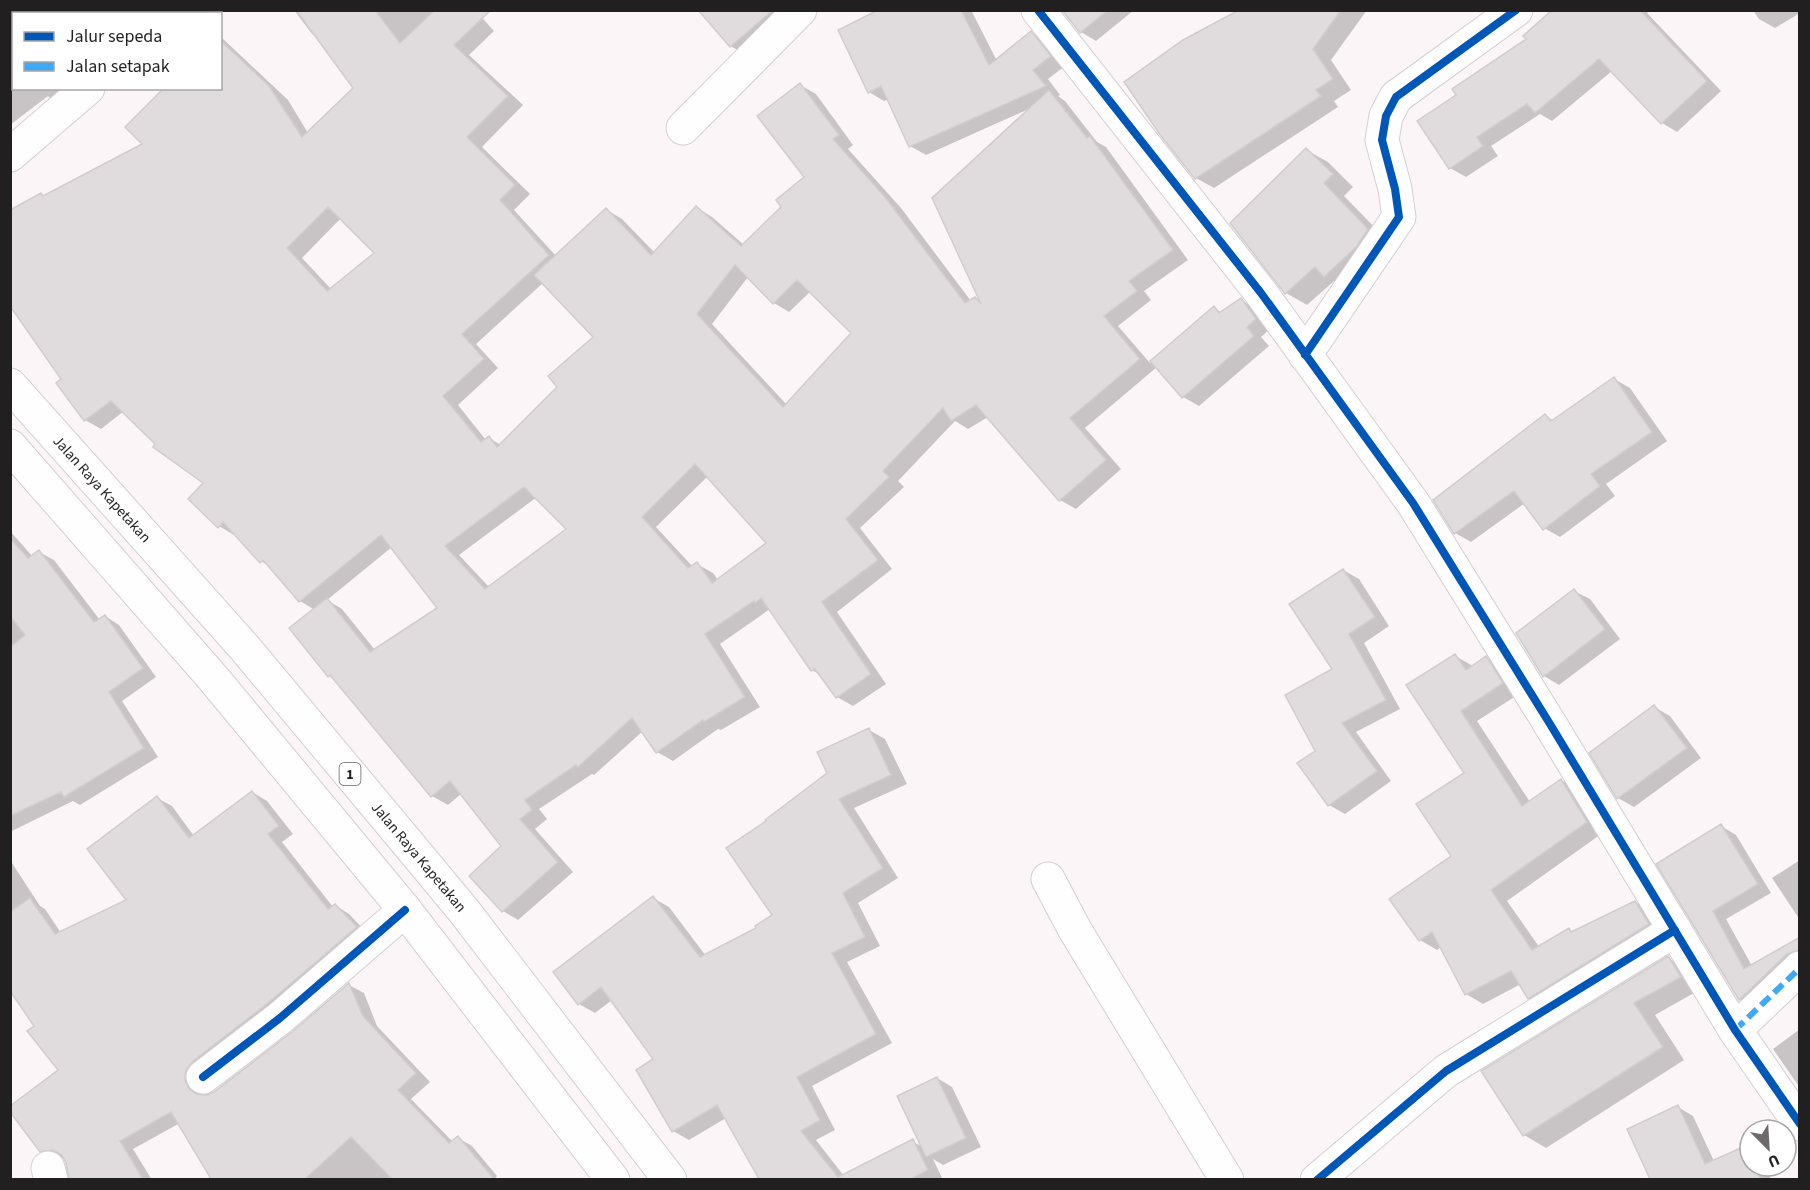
<svg xmlns="http://www.w3.org/2000/svg" width="1810" height="1190" font-family="'Source Sans 3',sans-serif">
<style>
.shadow{fill:#0003;fill-rule:evenodd}
.building{fill:#e0dbdc;stroke:#d1ccce;stroke-width:1.5;fill-rule:evenodd}
.lines{fill:none;stroke-linecap:round;stroke-linejoin:round}
.minor-casing{stroke:#d4d0d2;stroke-width:35}
.highway-casing{stroke:#d4d0d2;stroke-width:35}
.minor{stroke:#fefefe;stroke-width:33}
.highway{stroke:#fefefe;stroke-width:33}
.quiet{stroke:#3fa9f5;stroke-width:6;stroke-dasharray:12 6;stroke-linecap:butt}
.cycleway-casing{stroke:#fff;stroke-width:11}
.cycleway{stroke:#0057b8;stroke-width:8}
.labels{text-anchor:middle;stroke-width:4.5;stroke-linejoin:round;paint-order:stroke}
.shield{fill:#fff;stroke:#646263;stroke-width:1.5}
.shield-label{font-size:14px;font-weight:bold;fill:#221f20}
.street-label{font-size:15px;fill:#221f20;stroke:#fff}
</style>
<rect width="100%" height="100%" fill="#fbf5f7"/>
<path class="shadow" d="M10,10H35L30,14H14V24L10,26Z
M38,10H118L114,14H35Z
M154,10H180L178,14H156Z
M294,10H475L494,31L469,55L523,105L482,147L530,194L514,210L556,256L607,210L622,219L655,253L697,208L712,217L744,245L783,207L806,178L800,85L816,94L853,145L848,149L901,208L971,301L975,299L982,303L1031,108L926,155L910,146L889,99L884,101L869,92L882,10H971L997,61L1031,33L1047,42L1065,66L1048,79L1060,95L1058,96L1065,101L1097,142L1106,147L1188,260L1144,291L1151,300L1118,326L1150,363L1214,308L1223,313L1241,300L1257,309L1271,328L1261,337L1269,346L1199,406L1183,397L1157,367L1085,428L1121,469L1076,509L1060,500L988,417L968,429L955,421L898,481L904,487L860,528L892,569L837,612L886,684L853,706L837,697L822,676L812,670L770,609L720,644L760,707L721,730L718,729L673,761L657,752L643,731L594,775L592,774L539,809L547,819L535,829L573,872L518,920L503,911V847L461,794L448,805L432,796L336,680L329,676L315,610L300,601L272,568L261,561L236,534L234,535L219,526L205,483L157,443L124,411L101,429L85,420L63,379L44,197L144,144L220,88V36L288,100L308,133L355,88L318,37L312,34ZM341,218L376,253L332,290L302,258ZM748,277L774,303L789,312L811,291L853,333L787,405L712,324ZM543,283L595,337L559,387L501,445L489,438L486,440L458,405L498,368L476,344ZM708,476L768,543L718,580L713,573L697,564L693,567L656,527ZM537,497L568,529L490,588L459,555ZM392,547L439,608L375,650L342,609L327,600Z
M712,10H795L747,55L732,47L705,16Z
M1064,10H1134L1096,41L1081,32Z
M1267,10H1367L1331,60L1351,90L1334,101L1338,107L1214,188L1196,178Z
M1557,10H1650L1647,13L1721,91L1677,132L1662,123L1612,71L1552,121L1540,114L1491,146L1498,156L1466,177L1450,168L1458,95L1528,40Z
M1753,10H1800V13L1775,28L1759,19Z
M14,36V88H69L52,99L48,96L10,125V39Z
M1306,150L1328,162L1353,187L1344,196L1389,242L1346,288L1334,281L1307,305L1286,293Z
M1614,379L1630,388L1667,441L1606,484L1615,496L1560,537L1544,528L1525,503L1471,542L1455,533L1546,416L1554,421Z
M10,531L33,557L39,552L54,560L100,620L105,616L119,625L156,677L122,701L158,757L80,805L73,801L10,832Z
M1343,570L1359,579L1389,626L1364,643L1400,709L1356,732L1391,781L1345,814L1329,805L1317,751L1334,670Z
M1574,591L1590,599L1620,639L1559,685L1544,676Z
M1455,656L1473,666L1486,657L1503,667L1519,694L1477,721L1530,802L1561,780L1578,790L1604,832L1507,901L1540,948L1569,930L1573,933L1635,902L1652,912L1665,934L1546,1008L1529,998L1521,984L1483,1004L1466,994L1441,947L1437,950L1420,940L1453,856L1466,773Z
M1654,707L1670,716L1701,758L1634,807L1618,798L1591,753Z
M869,730L885,739L907,784L854,808L898,878L858,903L880,946L847,962L892,1043L812,1086L835,1130L816,1140L844,1176L912,1141L924,1148L937,1078L952,1087L981,1147L943,1165L933,1159L943,1180H760L726,1118L689,1140L673,1131L655,1060L612,1000L595,1013L579,1004L653,898L669,907L706,956L758,928L774,916L768,821L829,773Z
M252,792L267,801L293,834L282,842L333,907L335,905L349,914L370,936L199,1089L202,1097L215,1093L293,1033L349,985L364,993L377,1026L430,1082L411,1099L453,1142L458,1138L472,1146L497,1176L494,1180H213L180,1123L133,1149L152,1180H71L64,1158L56,1159L41,1150L60,1071L37,1026L12,991L10,992V860L40,906L45,909L61,933L129,901L157,798L172,806L194,836Z
M1721,826L1736,835L1771,893L1726,919L1752,966L1800,938V965L1754,1008L1740,999L1658,864Z
M1800,860V920L1772,878Z
M1668,958L1690,970L1701,989L1655,1015L1684,1060L1546,1148L1524,1135L1483,1072Z
M1800,1029V1088L1773,1049Z
M1678,1107L1693,1116L1714,1161L1745,1147L1750,1150V1166H1765L1771,1180H1661L1648,1172Z"/>
<path class="building" d="M296,10H375L400,43L435,10H491L454,45L508,96L467,137L515,185L500,200L549,255L462,334L484,359L443,396L481,442L489,436L497,447L557,387L548,376L593,337L534,275L606,208L651,255L696,206L741,246L781,207L776,200L804,177L757,116L800,83L839,135L833,139L885,197L965,303L975,297L981,304L932,198L1049,90L1087,138L1090,136L1173,250L1129,281L1137,291L1104,316L1140,359L1070,418L1106,460L1059,501L976,405L951,421L943,408L883,471L889,477L846,519L878,560L822,602L871,674L836,698L815,669L811,671L761,598L755,603L754,601L705,634L745,697L704,722L703,720L656,753L632,718L578,767L576,765L525,800L532,810L520,819L558,862L502,912L469,876L501,846L450,781L431,797L330,675L328,677L289,628L327,598L370,652L437,608L381,535L299,602L263,560L260,563L223,522L218,528L188,499L203,483L153,447L155,444L111,401L84,421L56,383L61,379L10,306V210L41,193L43,196L142,144L125,127L164,88H220V40L269,86L302,137L353,88ZM328,207L374,253L327,291L287,248ZM735,265L773,304L797,280L851,333L783,407L697,314ZM695,464L766,543L712,583L697,562L688,568L642,517ZM524,487L566,529L485,589L445,546Z
M698,10H773L730,47Z
M878,10H961L989,65L1031,31L1051,56L1033,70L1046,86L909,147L881,86L868,93L838,30Z
M1062,10H1108L1080,33Z
M1239,10H1341L1313,49L1333,79L1316,90L1321,96L1195,179L1161,136L1124,82L1183,40Z
M1552,10H1640L1707,81L1661,124L1599,59L1535,113L1527,104L1477,137L1483,146L1449,169L1417,121L1456,95L1452,89L1526,39L1523,36Z
M1306,148L1333,174L1324,183L1368,229L1357,246L1324,277L1315,267L1285,294L1230,223Z
M1241,298L1256,319L1247,327L1254,336L1182,398L1150,361L1214,306L1219,313Z
M1614,377L1652,432L1591,474L1600,486L1543,530L1514,491L1454,534L1433,500L1545,414L1551,421Z
M10,538L28,558L39,550L94,622L105,615L143,668L109,692L144,748L64,797L61,792L10,816V647L25,635L10,616Z
M1343,569L1375,617L1349,634L1386,700L1342,723L1377,771L1328,806L1297,763L1315,751L1285,695L1332,669L1289,604Z
M1574,589L1605,629L1543,677L1516,633Z
M1455,654L1466,670L1486,656L1503,683L1461,711L1522,806L1561,779L1587,822L1491,890L1532,950L1569,928L1571,932L1635,901L1649,924L1528,999L1511,971L1465,995L1432,932L1419,941L1389,899L1451,856L1416,804L1464,773L1406,685Z
M1654,705L1687,748L1617,799L1589,753Z
M869,728L891,775L839,799L883,868L843,893L865,937L832,953L876,1034L797,1077L820,1120L801,1131L838,1177L913,1139L928,1170L911,1179H759L717,1105L672,1132L636,1070L653,1059L601,987L578,1005L553,972L653,896L700,957L756,928L755,926L772,915L726,848L766,821L765,820L827,773L817,752Z
M252,791L279,826L268,834L328,909L335,904L357,927L268,1003L192,1062L186,1070L185,1080L188,1088L196,1094L206,1095L214,1092L292,1032L349,983L363,1016L416,1073L398,1090L449,1143L458,1136L494,1179H392L351,1137L305,1179H211L171,1112L120,1141L143,1179H69L66,1163L62,1155L53,1150L40,1152L10,1112V1106L58,1070L27,1031L34,1026L10,991V912L30,898L55,934L126,900L87,849L157,796L189,838Z
M1721,824L1758,884L1713,911L1744,969L1800,937V950L1787,954L1739,1000L1656,864Z
M1668,956L1681,977L1634,1003L1663,1047L1523,1136L1481,1071Z
M937,1077L966,1138L926,1157L897,1096Z
M1678,1105L1705,1164L1745,1146L1750,1157V1166H1754L1760,1179H1650L1627,1129Z"/>
<g class="lines">
<defs>
<path id="minor" d="M1038,10L1261,293L1413,503L1550,724L1735,1030L1800,1124
M180,14L183,10
M683,128L800,10
M10,155L88,88
M1305,355L1399,217L1395,189L1382,140L1386,116L1396,97L1516,10
M1048,879L1075,930L1227,1180
M1735,1030L1800,968
M203,1077L280,1018L405,910
M48,1168L51,1180
M1317,1180L1446,1071L1675,930"/>
<path id="highway" d="M10,385L244,647L420,858L464,911L670,1180
M10,446L213,678L405,910L613,1180"/>
</defs>
<use href="#minor" class="minor-casing"/>
<use href="#highway" class="highway-casing"/>
<use href="#minor" class="minor"/>
<use href="#highway" class="highway"/>
<path class="quiet" d="M1735,1030L1800,968"/>
<defs>
<path id="cycleway" d="M1038,10L1261,293L1413,503L1550,724L1735,1030L1800,1124
M1305,355L1399,217L1395,189L1382,140L1386,116L1396,97L1516,10
M203,1077L280,1018L405,910
M1317,1180L1446,1071L1675,930"/>
</defs>
<use href="#cycleway" class="cycleway-casing"/>
<use href="#cycleway" class="cycleway"/>
</g>
<g class="labels">
<rect class="shield" x="339.5" y="763" width="21" height="22" rx="4.5"/>
<g class="shield-label">
<text x="350" y="779">1</text>
</g>
<g class="street-label">
<text transform="translate(102 489) rotate(48)" y="5">Jalan Raya Kapetakan</text>
<text transform="translate(419 857) rotate(50)" y="5">Jalan Raya Kapetakan</text>
</g>
</g>
<rect width="1810" height="1190" fill="none" stroke="#221f20" stroke-width="24"/>
<rect x="12" y="12" width="210" height="78" fill="#ffffff" stroke="#a7a5a6" stroke-width="1.5"/>
<rect x="24" y="32" width="30" height="9" fill="#0057b8" stroke="#a7a5a6" stroke-width="1.5"/>
<text x="66" y="42" font-size="18" fill="#221f20">Jalur sepeda</text>
<rect x="24" y="62" width="30" height="9" fill="#3fa9f5" stroke="#a7a5a6" stroke-width="1.5"/>
<text x="66" y="72" font-size="18" fill="#221f20">Jalan setapak</text>
<g transform="translate(1768 1148) rotate(156)"><circle r="28" fill="#ffffff" stroke="#a7a5a6" stroke-width="1.5"/>
<path d="M0-4.5L10 22L0 15L-10 22Z" fill="#6e6a6b"/>
<text y="-9" font-size="16" font-weight="bold" text-anchor="middle" fill="#221f20">U</text>
</g>
</svg>
